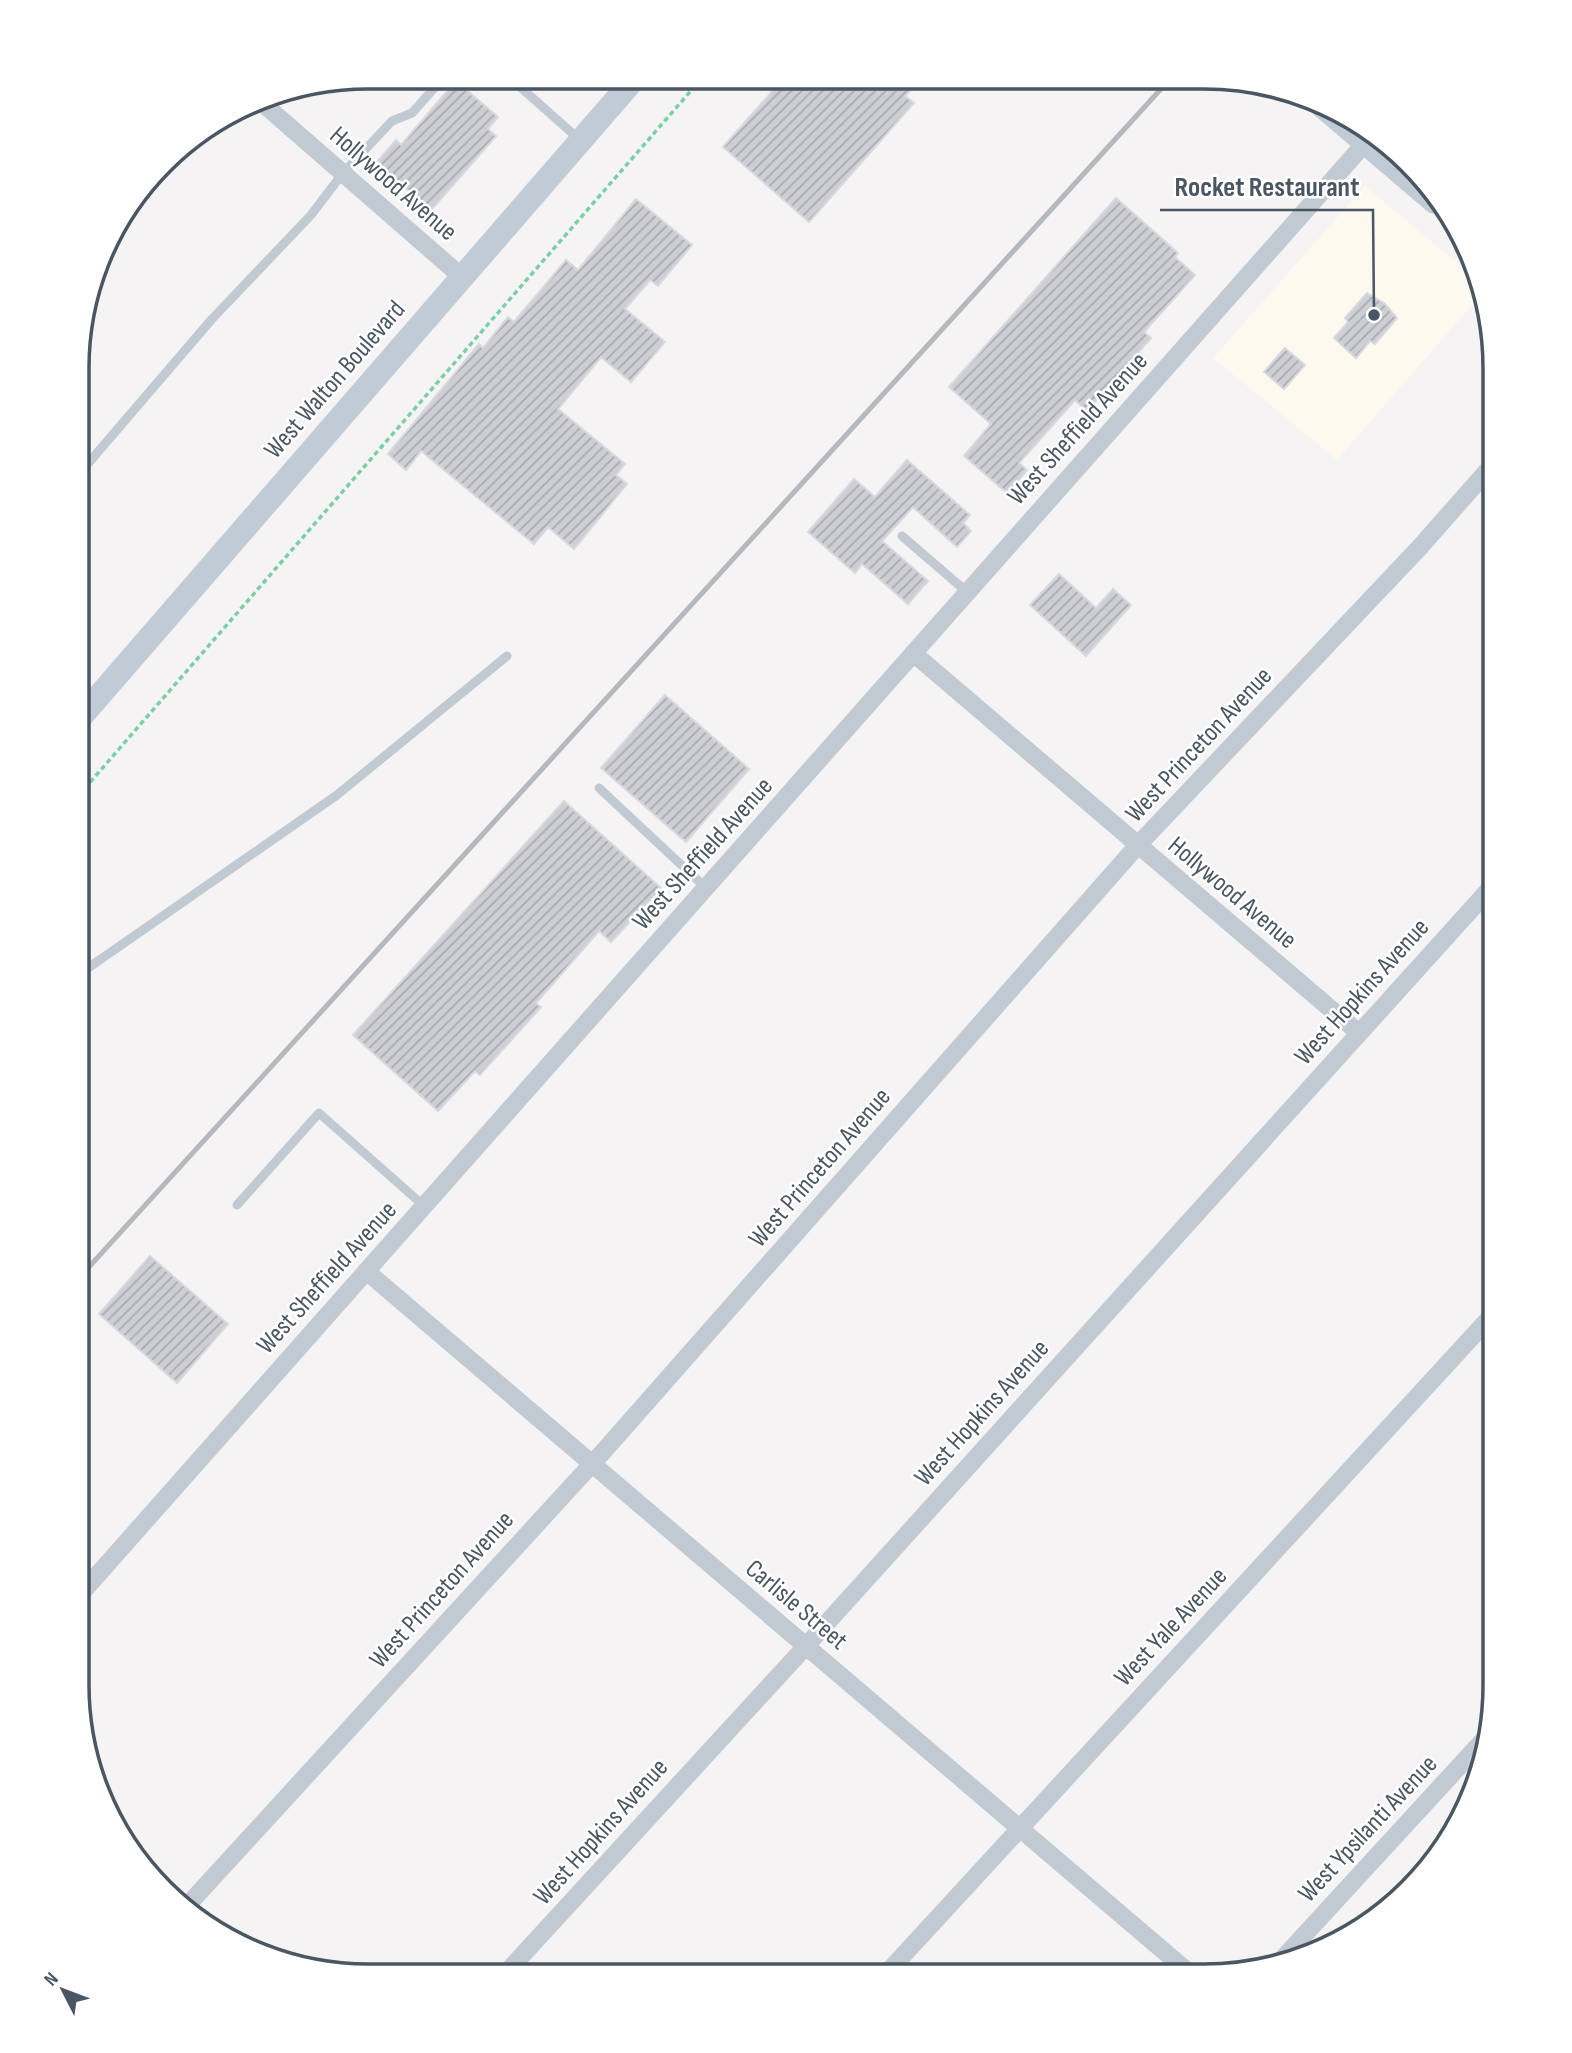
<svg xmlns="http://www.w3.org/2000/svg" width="1572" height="2053" font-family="'Sofia Sans Condensed',sans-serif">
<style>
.commercial{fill:#fdf9ef}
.building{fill:url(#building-hatch);stroke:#d7d9de;stroke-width:2}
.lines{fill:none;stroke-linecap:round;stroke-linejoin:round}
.path{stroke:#7ad0a6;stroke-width:3.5;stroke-dasharray:5 3.5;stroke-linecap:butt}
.lane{stroke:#c1cad2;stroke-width:9}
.street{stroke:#c1cad2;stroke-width:18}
.secondary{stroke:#c1cbd6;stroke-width:24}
.rail{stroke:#b5b8bd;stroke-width:5}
.labels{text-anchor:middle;stroke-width:5;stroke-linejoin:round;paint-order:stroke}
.street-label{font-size:26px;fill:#4a5661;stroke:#fff}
.rim{fill:none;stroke:#4a5661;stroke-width:3.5}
.leader{fill:none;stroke:#4a5661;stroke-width:2.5}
.callout-dot{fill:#4a5661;stroke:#fff;stroke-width:2.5}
.callout-label{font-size:28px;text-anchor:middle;font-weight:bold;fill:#4a5661;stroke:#fff;stroke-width:5;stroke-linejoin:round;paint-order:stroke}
</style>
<defs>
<pattern id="building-hatch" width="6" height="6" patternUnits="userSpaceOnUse" patternTransform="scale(1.75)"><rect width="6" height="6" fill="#cdcfd5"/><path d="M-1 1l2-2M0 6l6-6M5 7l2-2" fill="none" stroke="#a8abb0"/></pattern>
</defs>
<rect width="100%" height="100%" fill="#f5f3f3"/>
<path class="commercial" d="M1365,186L1474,277L1479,297L1337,460L1213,358Z"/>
<path class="building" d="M784,78L920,79L905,96L914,103L809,222L723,147Z
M456,81L498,117L488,129L496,136L431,210L376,163L396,140L401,145Z
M1116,198L1178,253L1175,257L1195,275L1144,332L1151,338L1087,411L1075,400L1019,463L1027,470L1007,493L964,456L991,424L949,387Z
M636,199L692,245L658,286L650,280L625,309L665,342L631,382L601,357L558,409L625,464L616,475L627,484L574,549L548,527L534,544L421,451L406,470L388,454L479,344L483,348L508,317L514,322L566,260L578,270Z
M1367,293L1384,303L1397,318L1375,344L1370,341L1356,358L1334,338L1348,322L1345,318Z
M1285,348L1305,365L1284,389L1264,372Z
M907,460L970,515L963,523L971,531L957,547L913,507L882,541L928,581L908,604L862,564L855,573L808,532L854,479L875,497Z
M1059,574L1096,608L1113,589L1131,605L1086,656L1030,605Z
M665,695L749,769L686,842L601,768Z
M564,801L661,888L611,942L599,931L536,1003L541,1007L480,1075L475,1071L438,1111L353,1035Z
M150,1256L228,1324L177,1383L99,1314Z"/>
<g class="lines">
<path class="path" d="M79,795L702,78"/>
<path class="lane" d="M509,77L580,140
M79,474L212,319L311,215L343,173L392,121L412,113L444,77
M902,536L967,592
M599,788L706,888
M78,975L337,795L507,656
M237,1205L319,1113L424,1206"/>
<path class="street" d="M260,101L462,277
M913,653L1359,1033
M366,1271L1193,1976
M77,1598L1374,133
M185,1908L602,1453L1138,845L1420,547L1495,462
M1284,1957L1488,1735
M505,1974L806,1646L1495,883
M885,1975L1495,1312"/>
<path class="secondary" d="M1313,98L1435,202
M79,719L635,78"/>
<path class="rail" d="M78,1279L1170,79"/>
</g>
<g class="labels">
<g class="street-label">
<text transform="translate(394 183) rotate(41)" y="9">Hollywood Avenue</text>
<text transform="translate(334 379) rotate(-49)" y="9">West Walton Boulevard</text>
<text transform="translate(1077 428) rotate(-48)" y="9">West Sheffield Avenue</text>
<text transform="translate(1198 744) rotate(-47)" y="9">West Princeton Avenue</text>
<text transform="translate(702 853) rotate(-48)" y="9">West Sheffield Avenue</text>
<text transform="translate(1233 892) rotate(40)" y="9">Hollywood Avenue</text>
<text transform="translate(1361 991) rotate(-48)" y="9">West Hopkins Avenue</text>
<text transform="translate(819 1167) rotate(-49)" y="9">West Princeton Avenue</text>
<text transform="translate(326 1277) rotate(-48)" y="9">West Sheffield Avenue</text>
<text transform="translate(981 1412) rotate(-48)" y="9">West Hopkins Avenue</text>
<text transform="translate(441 1589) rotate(-48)" y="9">West Princeton Avenue</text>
<text transform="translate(797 1604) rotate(40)" y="9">Carlisle Street</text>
<text transform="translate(1170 1626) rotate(-47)" y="9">West Yale Avenue</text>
<text transform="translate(1367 1828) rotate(-47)" y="9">West Ypsilanti Avenue</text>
<text transform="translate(600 1831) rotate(-48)" y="9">West Hopkins Avenue</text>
</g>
</g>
<path d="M0 0H1572V2053H0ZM368 89H1204A279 279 0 0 1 1483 368V1685A279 279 0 0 1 1204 1964H368A279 279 0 0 1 89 1685V368A279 279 0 0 1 368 89Z" fill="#fff" fill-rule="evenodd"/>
<path class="rim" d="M368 89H1204A279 279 0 0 1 1483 368V1685A279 279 0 0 1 1204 1964H368A279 279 0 0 1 89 1685V368A279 279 0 0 1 368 89Z"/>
<path class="leader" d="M1374 315L1373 210H1160"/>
<circle class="callout-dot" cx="1374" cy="315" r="7"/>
<g class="callout-label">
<text x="1267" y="196">Rocket Restaurant</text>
</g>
<g transform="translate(63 1990) rotate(312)" stroke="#ffffff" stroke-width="5" paint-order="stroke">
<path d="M0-5L12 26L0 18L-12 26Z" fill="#4a5661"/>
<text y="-10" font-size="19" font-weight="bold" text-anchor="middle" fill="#4a5661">N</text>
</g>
</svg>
